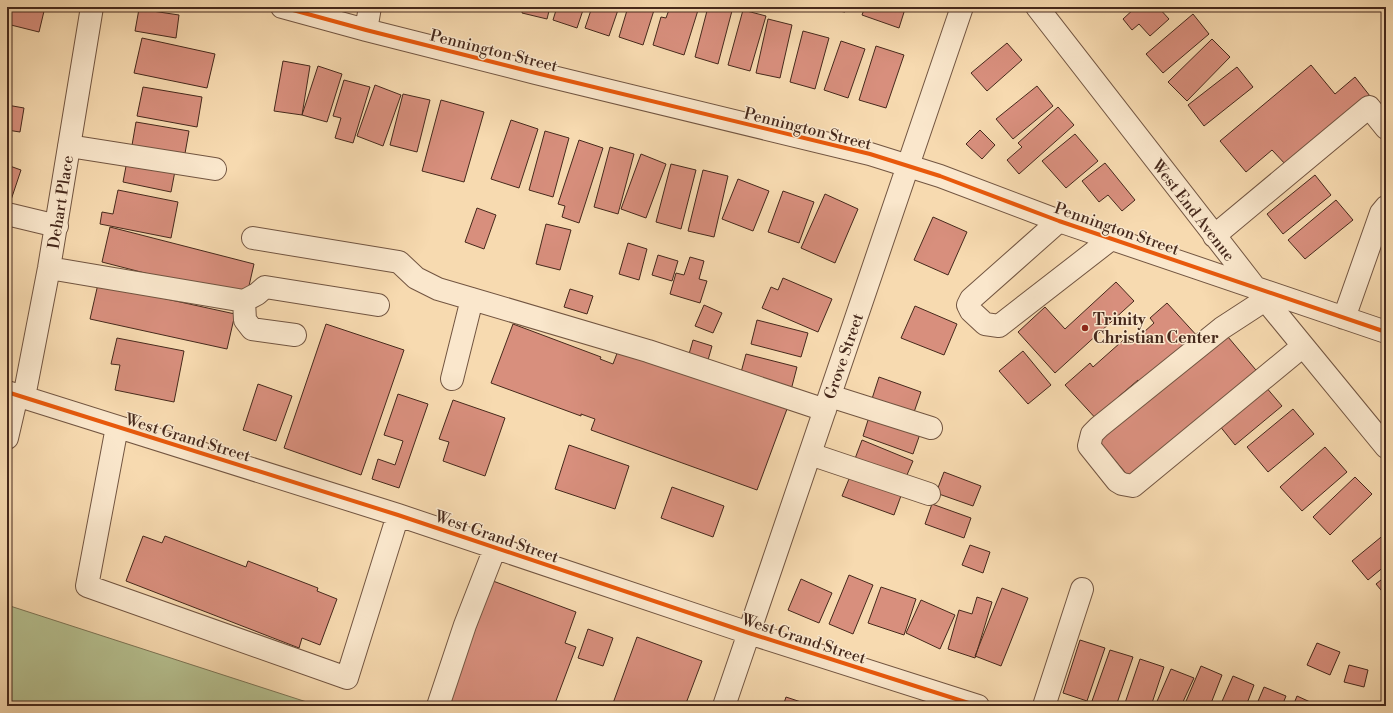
<svg xmlns="http://www.w3.org/2000/svg" width="1393" height="713" font-family="'Libre Bodoni',serif">
<style>
.green{fill:#b6c191;stroke:#7e7556}
.building{fill:#d88f7d;stroke:#46291c}
.lines{fill:none;stroke-linecap:round;stroke-linejoin:round}
.minor-casing{stroke:#725541;stroke-width:24}
.minor{stroke:#fae7cc;stroke-width:22}
.cycleway-casing{stroke:#fae7cc;stroke-width:6}
.cycleway{stroke:#e8590c;stroke-width:4}
.poi-dot{fill:#8f2418;stroke:#fae7cc;stroke-width:1.5}
.labels{text-anchor:middle;stroke-width:3;stroke-linejoin:round;paint-order:stroke}
.street-label{font-size:16px;fill:#46291c;stroke:#fae7cc}
.poi-label{font-size:16px;font-weight:bold;fill:#46291c;stroke:#fae7cc;text-anchor:start}
</style>
<rect width="100%" height="100%" fill="#f7dab0"/>
<filter id="stains"><feTurbulence type="fractalNoise" baseFrequency=".005" numOctaves="4"/><feColorMatrix values="0 0 0 0 .2 0 0 0 0 .09 0 0 0 0 .02 0 0 0 .5 -.17"/></filter>
<radialGradient id="worn" r=".72"><stop offset=".6" stop-color="#630" stop-opacity="0"/><stop offset="1" stop-color="#630" stop-opacity=".3"/></radialGradient>
<path class="green" d="M7,605L319,706H7Z"/>
<path class="building" d="M7,7H45L39,32L7,24Z
M501,7H513L512,11Z
M523,7H550L547,19L522,13Z
M557,7H584L577,28L553,20Z
M592,7H619L609,36L585,28Z
M628,7H655L643,45L619,37Z
M670,7H699L684,55L653,45L661,17L666,18Z
M708,7H733L718,64L695,57Z
M826,7H846L845,12L826,9Z
M865,7H900L905,9L899,28L862,15Z
M1136,7H1158L1169,19L1150,36L1139,24L1132,30L1123,19Z
M139,9L179,15L176,38L135,31Z
M743,10L766,16L750,71L728,65Z
M1193,14L1209,34L1163,73L1146,54Z
M768,19L792,25L780,78L756,73Z
M803,31L829,38L815,89L790,82Z
M142,38L215,54L207,88L134,73Z
M1212,39L1230,57L1187,101L1168,82Z
M841,41L865,49L848,98L824,90Z
M1007,43L1022,60L987,91L971,73Z
M876,46L904,55L886,108L859,100Z
M283,61L310,66L302,115L274,111Z
M1311,65L1335,94L1355,77L1370,96L1287,166L1272,150L1246,172L1220,141Z
M318,66L342,74L327,122L302,115Z
M1237,67L1253,87L1204,126L1188,105Z
M344,80L370,87L353,143L335,138L341,118L333,116Z
M375,85L401,95L383,146L357,136Z
M1037,86L1053,106L1013,139L996,119Z
M143,87L202,97L197,127L137,116Z
M403,94L430,100L417,152L390,145Z
M441,100L484,112L464,182L422,171Z
M7,105L24,108L20,132L7,130Z
M1058,107L1074,125L1019,174L1007,160L1022,147L1018,143Z
M511,120L538,129L519,188L491,179Z
M136,122L189,131L184,159L131,151Z
M980,130L995,145L982,159L966,144Z
M545,131L569,138L553,197L529,190Z
M1075,134L1098,161L1066,188L1042,161Z
M579,140L603,148L579,223L562,217L565,206L558,204Z
M610,147L634,154L618,214L594,207Z
M641,154L666,164L646,218L621,209Z
M127,161L175,171L171,192L123,182Z
M1105,163L1135,200L1122,211L1108,195L1099,202L1082,181Z
M671,164L696,170L681,229L656,222Z
M7,165L21,170L7,212Z
M703,170L728,176L714,237L688,231Z
M1315,175L1331,195L1283,234L1267,214Z
M738,179L769,191L753,231L722,219Z
M118,190L178,202L171,238L100,224L102,212L113,214Z
M783,191L814,202L799,243L768,232Z
M825,194L858,209L835,263L801,248Z
M1336,200L1353,220L1305,259L1288,240Z
M477,208L496,215L484,249L465,242Z
M933,217L967,232L948,275L914,260Z
M546,224L571,230L560,270L536,264Z
M110,227L254,264L246,299L102,262Z
M628,243L647,249L639,280L619,274Z
M658,255L678,261L672,281L652,275Z
M690,257L704,261L699,279L707,281L700,303L670,294L676,273L684,275Z
M783,278L832,299L818,332L762,308L771,287L778,290Z
M1116,282L1134,301L1055,373L1018,332L1045,307L1065,329Z
M98,284L235,314L227,349L90,319Z
M570,289L593,296L587,314L564,307Z
M1167,303L1199,338L1144,387L1138,380L1117,398L1099,422L1065,385L1090,363L1093,367L1129,335L1134,341L1154,323L1150,318Z
M704,305L722,313L713,333L695,326Z
M915,306L957,324L944,355L901,338Z
M757,320L808,333L801,357L751,344Z
M326,324L404,350L361,475L284,448Z
M513,324L601,357L600,359L613,364L619,348L787,409L757,490L591,430L595,419L581,414V416L491,383Z
M1228,337L1261,376L1135,484L1096,438L1210,340L1216,347Z
M117,338L184,351L174,402L115,390L120,365L111,364Z
M693,340L712,346L706,367L687,361Z
M1023,351L1051,385L1028,404L999,371Z
M746,354L797,367L791,390L740,376Z
M879,377L921,392L912,418L870,405Z
M258,384L292,396L276,441L243,430Z
M1265,386L1282,406L1235,445L1219,425Z
M398,394L428,404L399,488L372,479L378,459L395,465L403,441L384,435Z
M453,400L505,418L485,476L443,461L449,442L439,439Z
M1293,409L1314,434L1268,472L1247,447Z
M869,417L920,434L913,454L863,436Z
M862,440L913,461L903,484L853,464Z
M569,445L629,466L615,509L555,489Z
M1325,447L1347,472L1302,511L1280,487Z
M944,472L981,486L973,506L936,493Z
M851,474L902,493L894,515L842,496Z
M1355,477L1372,494L1330,535L1313,517Z
M672,487L724,506L713,537L661,518Z
M932,504L971,518L964,538L925,524Z
M1386,533V565L1368,580L1352,561Z
M143,536L162,543L165,536L246,567L248,561L318,588L317,591L337,599L320,645L302,638L299,648L126,581Z
M970,545L990,552L983,573L962,565Z
M849,575L873,585L853,634L829,624Z
M1386,576V596L1376,584Z
M801,579L832,593L819,623L788,610Z
M493,581L576,612L565,643L576,647L554,706H447Z
M881,587L916,599L904,635L868,623Z
M1002,588L1028,598L1001,666L975,656Z
M977,597L992,602L975,658L948,649L959,610L972,614Z
M921,600L955,615L940,649L906,633Z
M588,629L613,638L603,666L578,658Z
M637,637L702,661L685,706H612Z
M1080,640L1105,648L1087,701L1063,693Z
M1317,643L1340,652L1330,675L1307,665Z
M1110,650L1133,657L1116,706H1106L1092,701Z
M1140,659L1164,667L1151,706H1124Z
M1349,665L1368,670L1364,687L1344,682Z
M1201,666L1222,675L1210,706H1184Z
M1171,669L1194,678L1181,706H1155Z
M1233,676L1254,685L1246,706H1220Z
M1264,687L1286,696L1282,706H1256Z
M1297,696L1319,706H1293Z
M786,697L813,706H783Z"/>
<g class="lines">
<defs>
<path id="minor" d="M282,7L366,30L536,73L870,154L940,176L1059,221L1386,332
M1037,7L1254,286L1386,447
M366,30L370,7
M69,146L215,169
M7,214L57,226
M1059,221L971,299L968,305L971,311L985,324L999,326L1111,239
M1214,236L1369,107L1386,128
M253,238L399,262L416,278L438,289L472,299
M49,268L244,301L257,294L265,287L378,305
M1265,300L1222,328L1099,427L1092,434L1089,446L1117,481L1122,484L1133,486L1303,346
M244,301L245,320L252,329L295,335
M1344,318L1381,213L1386,207
M452,379L472,299L648,351L825,410
M7,392L398,515L749,633L978,706
M830,396L931,428
M24,397L49,268L92,7
M117,427L87,586L347,678L398,515
M7,438L17,395
M810,454L929,494
M438,706L465,625L495,548
M724,706L962,7
M1044,706L1082,589"/>
</defs>
<use href="#minor" class="minor-casing"/>
<use href="#minor" class="minor"/>
<defs>
<path id="cycleway" d="M282,7L366,30L536,73L870,154L940,176L1059,221L1386,332
M7,392L398,515L749,633L978,706"/>
</defs>
<use href="#cycleway" class="cycleway-casing"/>
<use href="#cycleway" class="cycleway"/>
</g>
<circle class="poi-dot" cx="1085" cy="328" r="4"/>
<g class="labels">
<g class="street-label">
<text transform="translate(494 50) rotate(14)" y="6">Pennington Street</text>
<text transform="translate(808 128) rotate(14)" y="6">Pennington Street</text>
<text transform="translate(60 202) rotate(-81)" y="6">Dehart Place</text>
<text transform="translate(1194 210) rotate(52)" y="6">West End Avenue</text>
<text transform="translate(1117 228) rotate(19)" y="6">Pennington Street</text>
<text transform="translate(843 356) rotate(-71)" y="6">Grove Street</text>
<text transform="translate(188 437) rotate(17)" y="6">West Grand Street</text>
<text transform="translate(497 536) rotate(19)" y="6">West Grand Street</text>
<text transform="translate(804 638) rotate(18)" y="6">West Grand Street</text>
</g>
<g class="poi-label">
<text x="1093" y="325">Trinity<tspan x="1093" dy="18">Christian Center</tspan></text>
</g>
</g>
<rect width="1393" height="713" fill="none" stroke="#f7dab0" stroke-width="24"/>
<rect x="8" y="8" width="1377" height="697" fill="none" stroke="#46291c" stroke-width="2"/>
<rect x="12" y="12" width="1369" height="689" fill="none" stroke="#46291c"/>
<rect width="100%" height="100%" filter="url(#stains)"/>
<rect width="100%" height="100%" fill="url(#worn)"/>
</svg>
